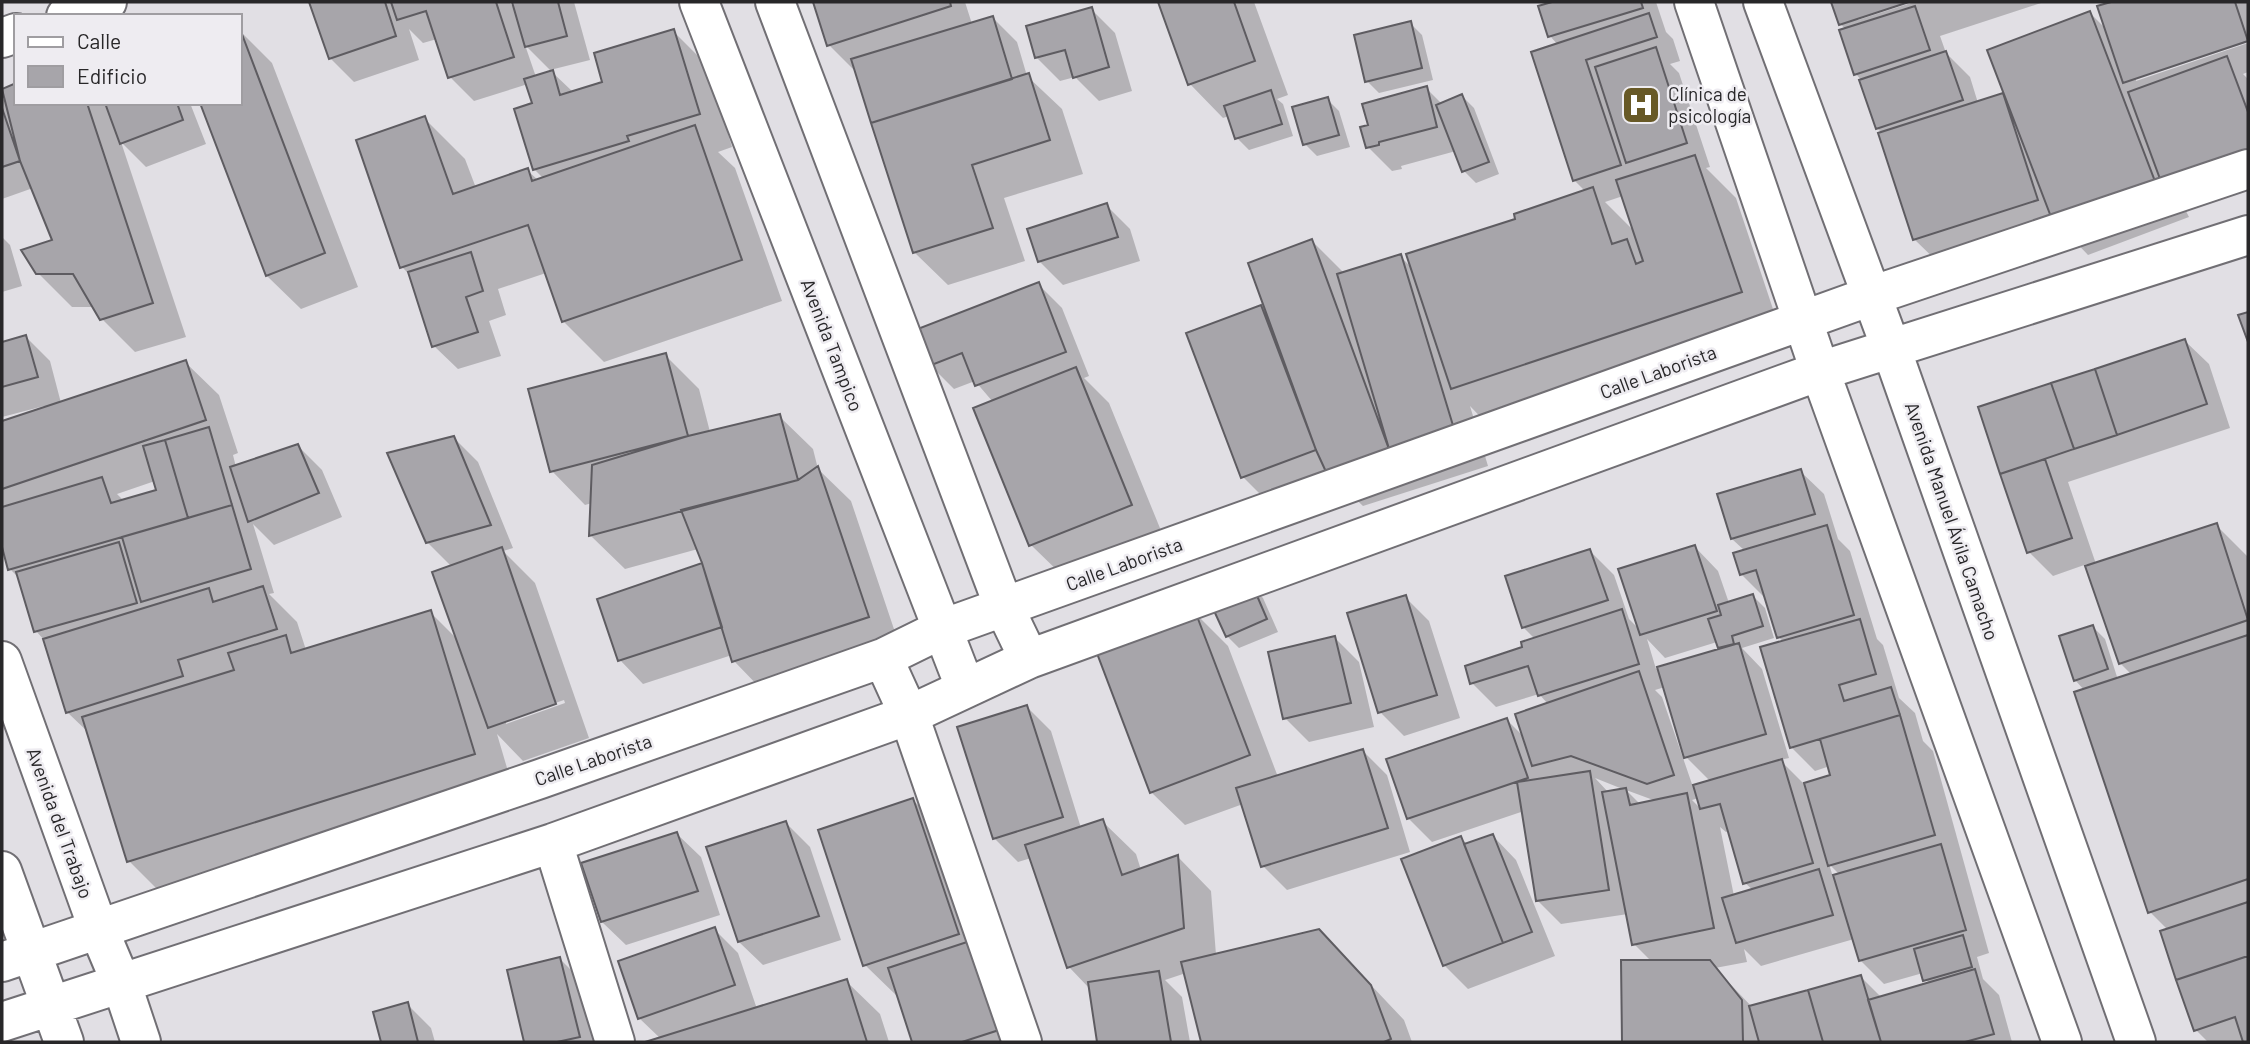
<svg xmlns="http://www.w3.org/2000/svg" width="2250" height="1044" font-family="Barlow,sans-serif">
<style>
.shadow{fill:#0003;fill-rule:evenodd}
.building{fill:#a7a5aa;stroke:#5e5c61;stroke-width:2}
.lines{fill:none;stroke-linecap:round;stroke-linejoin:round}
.minor-casing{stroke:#716f74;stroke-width:42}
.minor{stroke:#fff;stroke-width:38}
.labels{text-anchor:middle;stroke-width:5;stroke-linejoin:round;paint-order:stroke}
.poi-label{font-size:19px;fill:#282729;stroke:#eeecf1;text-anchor:start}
.street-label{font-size:19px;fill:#282729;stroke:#eeecf1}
</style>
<rect width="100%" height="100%" fill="#e1dfe4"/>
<path class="shadow" d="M311,2H509L516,9L514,2H574L590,60L550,70L525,45L536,77L552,72L573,92L604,83L673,31L707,65L732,147L718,152L735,168L782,301L604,362L563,321L546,273L498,289L506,315L489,321L501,356L458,369L434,346L412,277L402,267L424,118L465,159L476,188L527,170L539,181L544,179L534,169V104L528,84L474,101L450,77L437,39L423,43L409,29L419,60L354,82L330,58Z
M815,2H965L972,24L993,18L1017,42L1027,76L1062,109L1083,174L1004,198L1025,261L948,285L914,252L855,68L853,69L829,45Z
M1160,2H1254L1288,95L1277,99L1283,104L1293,136L1249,150L1237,138L1229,116L1223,118L1190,84Z
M1558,2H1656L1666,32L1673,39L1680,61L1670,64L1679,73L1710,167L1706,168L1736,198L1781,333L1493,430L1470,406L1488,466L1363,506L1342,486L1277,511L1243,477L1260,307L1269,315L1312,241L1345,274L1400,256L1412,268L1517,220L1586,192L1574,180L1558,45L1550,36L1540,7ZM1623,196L1635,232L1605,202Z
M1833,2H1903L1858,17V20L1914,2H2044L1940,36L1946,53L1970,77L1978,103L2006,94L2090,13L2107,30L2099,8L2116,2H2248V39L2136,77V81L2248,43V72L2243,74L2248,79V188L2186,211L2189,217L2088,255L2068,234L1948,272L1914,239L1882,133L1877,128L1862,81L1856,74L1847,30L1840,24Z
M1091,9L1115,33L1132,91L1099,101L1075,77L1060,81L1036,57Z
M1410,23L1422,35L1433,80L1379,93L1367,81Z
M240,31L272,63L358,287L301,309L267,276L240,103Z
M1426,88L1442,104L1462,96L1474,108L1499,174L1476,183L1464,171L1456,151L1401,166L1402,169L1392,171L1368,147L1370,126Z
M2,98L8,104L190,103L206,144L146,167L121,142L186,337L135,352L102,319L95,307H72L38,273L55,241L33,188L2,199Z
M1327,99L1339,111L1350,147L1317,156L1305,144Z
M1106,205L1130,229L1140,261L1063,285L1039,261Z
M2,237L10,245L22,286L2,292Z
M1038,284L1062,308L1089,376L1084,378L1109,403L1164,538L1065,578L1031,545L993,402L975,381L954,389L930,365Z
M26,337L50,361L61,403L185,362L219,395L238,453L233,455L236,467L298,446L322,470L342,517L274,545L253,524L274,593L269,594L297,622L306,650L430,612L458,640L452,567L427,542L454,438L478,462L513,548L503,551L535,583L589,738L523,761L497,734L515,795L170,902L129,861L89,733L67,712L45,641L36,631L21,580L10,569L2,541V423L44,409V406L2,417V344ZM155,481L158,491L124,501L117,494ZM564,700L565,703L506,724V720Z
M2185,341L2209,364L2230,428L2068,482L2096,564L2216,525L2248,557V1042H2208L2196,1030L2168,930L2150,912L2085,691L2075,680L2093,627L2105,639L2118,680L2132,675L2120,663L2087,564L2053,576L2029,552L1980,408Z
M665,355L699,389L710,432L779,416L813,449L818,469L851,501L901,650L767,695L734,661L732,655L643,684L620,660L704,565L698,549L625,569L591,536L592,503L585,505L552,471Z
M1800,471L1824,494L1838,539L1850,551L1877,639L1883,645L1899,698L1915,713L1923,741L1933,751L1989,953L1977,957L1983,979L1999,995L2012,1042H1624L1623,962H1652L1634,944L1628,914L1561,924L1537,900L1524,811L1432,842L1408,818L1507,720L1524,737L1548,704L1539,694L1496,707L1472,683L1524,649L1535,639L1523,627L1590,551L1614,575L1629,619L1640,630L1695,547L1718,571L1729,603L1753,596L1765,608L1774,638L1742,648L1762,669L1789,758L1780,760L1805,785L1833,776L1830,766L1815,771L1791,747L1784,642L1778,637L1765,598L1741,574L1745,551L1732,539ZM1647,639L1665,658L1717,642L1722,650L1656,669ZM1665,687L1685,756L1711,782L1693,787L1662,697L1655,690ZM1595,778L1625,790L1609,793ZM1626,790L1656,801L1640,804ZM1699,798L1702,810L1692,800ZM1720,827L1726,832L1730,831L1745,883L1753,890L1734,896ZM1829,864L1840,875L1833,877ZM1854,939L1860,960L1884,984L1923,973L1929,984L1882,998L1861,977L1752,1007L1715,968L1747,962L1744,949L1761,966Z
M1251,586L1263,598L1278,632L1239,648L1227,636Z
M1405,597L1429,621L1460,718L1404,736L1380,712Z
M1195,613L1228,646L1278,777L1363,751L1387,775L1410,852L1287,890L1263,866L1243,804L1185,825L1151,792Z
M1335,638L1359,662L1374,727L1309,742L1285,718Z
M1027,707L1051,731L1081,828L1102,821L1136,854L1141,870L1178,857L1211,891L1216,955L1352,965L1404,1020L1412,1042H1203L1186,973L1165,980L1182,997L1190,1042H1099L1090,989L1069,967L1031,858L1018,862L994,838Z
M913,800L946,833L1018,1042H914L899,998L865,965Z
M786,823L810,847L841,940L763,965L739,942L709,848Z
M677,834L701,857L720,915L626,945L602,922Z
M1493,836L1516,860L1555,956L1468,989L1444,965L1461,838L1468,845Z
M714,929L738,953L757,1009L846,981L880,1014L889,1042H651L661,1039L639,1018Z
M560,959L584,983L598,1042H526L509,972Z
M407,1004L431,1028L435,1042H383L375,1013Z"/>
<path class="building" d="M309,2H385L396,36L329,59Z
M391,2H496L514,57L448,78L426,11L397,20Z
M512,2H558L567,36L525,47Z
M813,2H950L951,6L827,46Z
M1158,2H1234L1255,61L1188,85Z
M1552,2H1641L1643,8L1548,37L1538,6Z
M1831,2H1909L1839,25Z
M2111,2H2235L2248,41L2123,83L2097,6Z
M1915,6L1930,50L1854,75L1839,30Z
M1092,7L1109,67L1073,78L1065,50L1035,58L1026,26Z
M2090,11L2156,184L2053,222L1987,50Z
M1649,13L1657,37L1586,60L1621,165L1573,181L1531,52Z
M993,16L1012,79L871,123L851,59Z
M1411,21L1422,68L1365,82L1354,35Z
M240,29L325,253L266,276L200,103H240Z
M674,29L700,114L627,136L629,141L533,170L514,109L532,103L524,79L553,70L560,95L602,82L594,53Z
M1656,47L1687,143L1626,163L1595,67Z
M1946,51L1963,100L1876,129L1859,80Z
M2227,56L2248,112V156L2163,187L2128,92Z
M1029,73L1050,140L972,165L993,228L913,253L871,123Z
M16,83V103H87L153,303L100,320L73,274H36L21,250L52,240L20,161L2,89Z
M1427,86L1437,127L1379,142V145L1366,148L1360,127L1368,125L1362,104Z
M1271,90L1282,124L1235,139L1224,106Z
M2003,93L2038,200L1913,240L1878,133Z
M1462,94L1489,162L1462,172L1436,105Z
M1328,97L1339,135L1303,145L1292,107Z
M105,103H177L183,120L120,144Z
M2,108L20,161L2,167Z
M425,116L453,194L528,168L532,181L695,125L742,260L562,322L528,225L400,268L356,140Z
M1695,155L1742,292L1451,389L1406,254L1515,219L1514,214L1593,187L1612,244L1627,239L1636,264L1643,261L1616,180Z
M1107,203L1118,237L1038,262L1027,229Z
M1312,239L1390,452L1327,474L1316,450L1248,263Z
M471,252L483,291L466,297L478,332L432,347L408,272Z
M1401,254L1455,432L1390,452L1337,274Z
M1039,282L1066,352L975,386L962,353L929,366L915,330Z
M1261,305L1316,450L1241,478L1186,333Z
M2248,312V342L2238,315Z
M26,335L38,377L2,387V342Z
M2185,339L2207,404L2117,435L2095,369Z
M666,353L688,436L550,472L528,389Z
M186,360L206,420L2,489V421Z
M1076,367L1132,505L1029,546L973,408Z
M2095,369L2117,435L2074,449L2051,383Z
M2051,383L2074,449L2000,474L1978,407Z
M780,414L798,480L589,536L592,465L688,436Z
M209,427L232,505L188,518L165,440Z
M454,436L491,525L426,543L387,453Z
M165,440L188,518L8,570L2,547V507L102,477L111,503L156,490L143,446Z
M298,444L319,493L248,522L230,467Z
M2045,459L2072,538L2027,553L2000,474Z
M818,466L869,617L732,662L702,563L681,510L798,480Z
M1801,469L1815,514L1731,539L1717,494Z
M232,505L251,569L141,602L122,537Z
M2217,523L2248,620L2119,664L2085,566Z
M1827,525L1854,615L1777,638L1756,570L1740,575L1733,553Z
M119,542L137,603L34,632L16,572Z
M1695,545L1717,611L1640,635L1618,569Z
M502,547L556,704L488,728L432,572Z
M1590,549L1608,600L1522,628L1505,576Z
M702,563L722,627L618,661L597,599Z
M1252,584L1267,619L1226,637L1210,602Z
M263,586L277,629L178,660L183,676L66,713L43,639L209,588L213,602Z
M1753,594L1763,626L1732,636L1734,644L1718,648L1708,619L1721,615L1718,605Z
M1406,595L1437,695L1378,713L1347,613Z
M1622,609L1639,664L1538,696L1528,666L1470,684L1465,666L1522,647L1521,642Z
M431,610L475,754L127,862L82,717L234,670L228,653L286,635L291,653Z
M1195,611L1250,755L1150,793L1095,648Z
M1860,619L1876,674L1839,685L1844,701L1891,687L1900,715L1790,748L1760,647Z
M2093,625L2108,669L2074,681L2059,636Z
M2248,635V879L2148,913L2074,692Z
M1335,636L1351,703L1283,719L1268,652Z
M1739,643L1766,734L1684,758L1657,667Z
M1639,671L1674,775L1647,784L1571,756L1532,766L1515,714Z
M1027,705L1063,817L993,839L957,727Z
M1900,715L1935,835L1828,866L1804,783L1830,775L1820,739Z
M1507,718L1528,778L1407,819L1386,759Z
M1363,749L1388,828L1261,867L1236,788Z
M1782,759L1813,863L1743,884L1720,804L1700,809L1693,785Z
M1590,771L1609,890L1536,901L1517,782Z
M1626,788L1630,805L1687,793L1714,928L1632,945L1602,792Z
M913,798L959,934L863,966L818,830Z
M1103,819L1122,875L1178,855L1184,928L1067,968L1025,845Z
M786,821L819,916L738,942L706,847Z
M677,832L698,891L601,922L581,863Z
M1493,834L1532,932L1503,943L1464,844Z
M1461,836L1503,943L1443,966L1401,859Z
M1941,844L1966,930L1859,961L1833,875Z
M1819,869L1833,915L1736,943L1722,898Z
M2248,902V956L2176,980L2160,931Z
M715,927L735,985L638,1019L618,961Z
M1319,929L1371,985L1391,1039L1384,1042H1201L1181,962Z
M1963,935L1972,967L1923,981L1914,949Z
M970,941L999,1030L962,1042H912L888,968Z
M2248,956V1042H2243L2235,1017L2194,1031L2176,980Z
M560,957L580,1037L557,1042H524L507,970Z
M1621,960H1710L1742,1000L1743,1042H1622Z
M1975,969L1994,1034L1965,1042H1881L1868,1000Z
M1159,971L1171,1042H1097L1088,982Z
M1861,975L1881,1042H1823L1808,990Z
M847,979L867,1042H645Z
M1808,990L1823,1042H1759L1749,1006Z
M408,1002L418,1042H381L373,1012Z"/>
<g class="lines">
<defs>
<path id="minor" d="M699,2L965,687
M775,2L1004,607L1029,659
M1694,2L1820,371L2062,1042
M1763,2L1891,348L2136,1042
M66,16L107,2
M2,38L16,33
M883,658L909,715L1022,1042
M2,661L98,928L122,985L141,1042
M553,843L615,1042
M2,871L64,1042
M2,962L540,779L883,658L942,629L1871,296L2248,169
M2,1022L553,843L909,715L1029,659L1820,371L2248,235"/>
</defs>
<use href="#minor" class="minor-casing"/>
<use href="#minor" class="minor"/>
</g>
<defs>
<symbol id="hospital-square" viewBox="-11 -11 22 22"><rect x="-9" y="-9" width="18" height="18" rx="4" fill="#685926" stroke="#eeecf1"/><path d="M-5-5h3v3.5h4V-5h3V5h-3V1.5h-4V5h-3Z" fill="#fff"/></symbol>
</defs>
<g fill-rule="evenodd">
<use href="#hospital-square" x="1619" y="83" width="44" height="44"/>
</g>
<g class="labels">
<g class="poi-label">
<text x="1668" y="101">Clínica de<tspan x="1668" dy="22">psicología</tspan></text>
</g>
<g class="street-label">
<text transform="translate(832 345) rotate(69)" y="7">Avenida Tampico</text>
<text transform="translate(1658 372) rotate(-20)" y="7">Calle Laborista</text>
<text transform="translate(1952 521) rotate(71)" y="7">Avenida Manuel Ávila Camacho</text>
<text transform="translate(1124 564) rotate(-20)" y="7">Calle Laborista</text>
<text transform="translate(593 760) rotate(-19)" y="7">Calle Laborista</text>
<text transform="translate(60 823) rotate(70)" y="7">Avenida del Trabajo</text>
</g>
</g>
<rect width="2250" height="1044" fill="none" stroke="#282729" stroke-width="7"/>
<rect x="14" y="14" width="228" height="91" fill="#eeecf1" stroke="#9f9da1" stroke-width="2"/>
<rect x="28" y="37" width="35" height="10" fill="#ffffff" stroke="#9f9da1" stroke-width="2"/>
<text x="77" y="49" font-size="21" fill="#282729">Calle</text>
<rect x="28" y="66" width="35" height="21" fill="#a7a5aa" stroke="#9f9da1" stroke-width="2"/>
<text x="77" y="84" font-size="21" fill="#282729">Edificio</text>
</svg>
